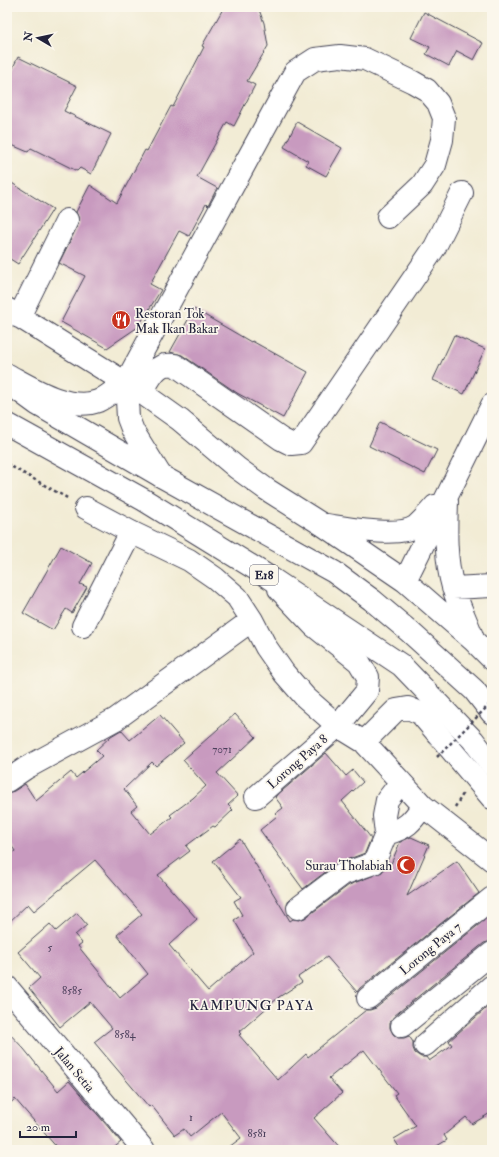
<svg xmlns="http://www.w3.org/2000/svg" width="499" height="1157" font-family="'IM FELL Double Pica',serif">
<style>
.building{fill:#c89abf}
.lines{fill:none;stroke-linecap:round;stroke-linejoin:round}
.minor-casing{stroke:#414052;stroke-width:24}
.highway-casing{stroke:#414052;stroke-width:24}
.path{stroke:#414052;stroke-width:2.5;stroke-dasharray:3 3;stroke-linecap:butt}
.minor{stroke:#fff;stroke-width:22}
.highway{stroke:#fff;stroke-width:22}
.path-bridge{stroke:#414052;stroke-width:2.5;stroke-dasharray:3 3;stroke-linecap:butt}
.labels{text-anchor:middle;stroke-width:3.5;stroke-linejoin:round;paint-order:stroke}
.number-label{font-size:11px;fill:#4c405c}
.shield{fill:#fbf7ec;stroke:#636270;stroke-width:1}
.shield-label{font-size:12px;font-weight:bold;fill:#22223b}
.poi-label{font-size:13px;fill:#22223b;stroke:#fbf7ec;text-anchor:start}
.street-label{font-size:13px;fill:#22223b;stroke:#fbf7ec}
.neighbourhood-label{font-size:14px;letter-spacing:1px;fill:#22223b;stroke:#fbf7ec}
</style>
<rect width="100%" height="100%" fill="#fbf7ec"/>
<filter id="ink" filterUnits="userSpaceOnUse"><feTurbulence type="fractalNoise" baseFrequency=".025" numOctaves="2"/><feDisplacementMap in="SourceGraphic" scale="8" xChannelSelector="R" yChannelSelector="G"/><feConvolveMatrix kernelMatrix="1 2 1 2 8 2 1 2 1" color-interpolation-filters="sRGB"/></filter>
<filter id="wash" filterUnits="userSpaceOnUse"><feTurbulence type="fractalNoise" baseFrequency=".012" numOctaves="4" result="noise"/><feDisplacementMap in="SourceGraphic" scale="16" xChannelSelector="R" yChannelSelector="G"/><feGaussianBlur stdDeviation="0.9" result="paint"/><feColorMatrix in="noise" values="0 0 0 0 0 0 0 0 0 0 0 0 0 0 0 0 0 1.4 0 .05"/><feComposite in="paint" operator="in"/></filter>
<g filter="url(#wash)">
<rect width="100%" height="100%" fill="#f2ecd5"/>
<g id="blocks">
<path class="building" d="M224,7H258L264,23L268,46L247,81L255,85L234,126L227,122L197,177L217,188L208,206L206,204L189,236L179,231L150,284L161,290L138,327L107,348L61,322L85,276L59,263L78,225L79,219L76,212L90,185L117,203L145,150L147,151L171,106L173,107L204,47L202,46Z
M424,12L483,43L474,60L457,51L449,66L426,54L430,47L411,38Z
M18,57L77,86L64,111L111,134L91,174L80,168L77,171L31,148L28,152L7,143V80Z
M297,122L342,148L326,176L306,165L308,161L284,147Z
M7,180L53,209L18,264L7,257Z
M194,309L251,342L252,341L308,372L283,418L237,393L182,355L170,352Z
M454,335L485,349L464,394L433,380Z
M380,422L437,450L425,474L369,446Z
M61,546L92,563L80,584L87,587L72,613L66,609L53,630L23,613Z
M235,714L256,737L217,773L238,796L228,805L233,810L215,827L213,826L186,846L190,851L158,875L197,919L169,945L208,991L253,952L234,920L242,915L234,901L241,897L213,861L240,839L290,921L293,919L299,920L305,918L349,885L382,872L388,861L391,864L400,842L411,837L429,845L407,896L457,861L479,893L360,988L357,992L327,957L298,977L302,982L279,997L239,1032L241,1034L239,1035L278,1080L306,1054L308,1057L366,1010H370L376,1008L492,914V941L484,943L394,1016L390,1022V1028L393,1034L398,1038H404L409,1036L413,1042V1048L415,1053L421,1057H426L429,1061L452,1045L449,1041L492,1003V1112L472,1124L466,1117L444,1135L447,1140L430,1150H401L394,1139L416,1126L394,1095L397,1093L364,1050L329,1078L342,1093L314,1118L342,1150H225L241,1138L221,1112L190,1137L184,1129L175,1135L151,1105L149,1107L94,1042L112,1028L90,1002L60,1027L29,988L40,978L18,952L50,924L56,931L77,913L87,925L75,935L82,943L78,946L120,998L148,974L117,935L142,914L95,860L34,911L28,904L7,924V858L15,851L7,839V793L14,791L25,784L36,801L71,772L76,778L102,756L96,750L111,736L121,730L130,740L160,715L184,743L156,766L152,762L124,789L137,806L131,811L150,834L172,817L170,815L193,798L206,786L183,760Z
M326,753L346,776L353,770L363,782L342,801L371,838L365,853L336,864L303,889L260,830L277,816L275,814L283,808L275,797Z
M7,1031L24,1049L58,1091L69,1081L121,1142L111,1150H59L15,1099L7,1106Z"/>
</g>
</g>
<g filter="url(#ink)">
<use href="#blocks" fill-opacity="0" stroke="#414052" stroke-width="1"/>
<g class="lines">
<defs>
<path id="minor" d="M7,309L142,393L180,420L237,468L266,489L323,525L405,581L474,641L492,659
M19,317L67,220
M8,375C32,388 69,412 98,401C107,397 117,388 126,382L295,72L315,59L340,56L365,59L413,82L427,90L438,103L444,118L442,140L435,165L422,185L388,217
M126,382L128,418L133,431L161,476
M142,393C147,384 153,368 165,365C167,364 172,365 175,365L281,439L291,444L301,443L435,247L462,193
M447,501C446,531 445,559 453,587C458,605 467,621 473,639
M86,508L131,532L189,560L215,578L237,597L252,620L266,647L284,673L305,697L338,726L364,742L423,806L492,860
M327,525C347,528 400,538 416,526C423,520 429,513 435,506
M405,581L492,405
M453,588L492,586
M83,626L131,532
M364,742L396,710L408,708L420,713L492,798
M7,781L26,768L116,719L252,620
M256,797L338,726L367,691L368,677L359,662L314,626L279,589
M386,834L384,816L387,800L401,782
M298,908L343,874L374,863L386,834C407,828 411,823 423,806
M7,987L144,1150
M368,998L492,898
M402,1026L492,953
M425,1045L492,986"/>
<path id="highway" d="M7,382L37,404L161,476L334,572L372,600L410,632L474,690L492,713
M7,424L144,500L269,577L401,665L473,740L492,765"/>
</defs>
<use href="#minor" class="minor-casing"/>
<use href="#highway" class="highway-casing"/>
<path class="path" d="M7,464L69,499
M455,807L463,794"/>
<use href="#minor" class="minor"/>
<use href="#highway" class="highway"/>
<path class="path-bridge" d="M437,757L492,702"/>
</g>
</g>
<defs>
<symbol id="restaurant-disc" viewBox="-11 -11 22 22"><circle r="9.5" fill="#c8321e" stroke="#fbf7ec"/><path d="M-5-6h1v4h1v-4h1v4h1v-4h1v5L-1.5 .5V6h-2V.5L-5-1ZM5-6V6H3V1.5H1.5Q1.5-4 5-6Z" fill="#fff"/></symbol>
<symbol id="mosque-disc" viewBox="-11 -11 22 22"><circle r="9.5" fill="#c8321e" stroke="#fbf7ec"/><path d="M3.5-4.9A6 6 0 1 0 3.5 4.9A5 5 0 1 1 3.5-4.9Z" fill="#fff"/></symbol>
</defs>
<g fill-rule="evenodd">
<use href="#restaurant-disc" x="110" y="309" width="22" height="22"/>
<use href="#mosque-disc" x="395" y="854" width="22" height="22"/>
</g>
<g class="labels">
<g class="number-label">
<text x="222" y="753">7071</text>
<text x="50" y="951">5</text>
<text x="72" y="994">8585</text>
<text x="125" y="1038">8584</text>
<text x="191" y="1121">1</text>
<text x="257" y="1137">8581</text>
</g>
<rect class="shield" x="250" y="565" width="28" height="20" rx="3"/>
<g class="shield-label">
<text x="264" y="579">E18</text>
</g>
<g class="poi-label">
<text x="135" y="318">Restoran Tok<tspan x="135" dy="15">Mak Ikan Bakar</tspan></text>
<text x="392" y="870" text-anchor="end">Surau Tholabiah</text>
</g>
<g class="street-label">
<text transform="translate(297 761) rotate(-41)" y="5">Lorong Paya 8</text>
<text transform="translate(430 948) rotate(-39)" y="5">Lorong Paya 7</text>
<text transform="translate(75 1069) rotate(50)" y="5">Jalan Setia</text>
</g>
<g class="neighbourhood-label">
<text x="252" y="1010">KAMPUNG PAYA</text>
</g>
</g>
<rect width="499" height="1157" fill="none" stroke="#fbf7ec" stroke-width="24"/>
<g transform="translate(38 38) rotate(279)" stroke="#fbf7ec" stroke-width="3" paint-order="stroke">
<path d="M0-3L7 15L0 10L-7 15Z" fill="#22223b"/>
<text y="-6" font-size="11" font-weight="bold" text-anchor="middle" fill="#22223b">N</text>
</g>
<path d="M20 1131v6h56v-6" fill="none" stroke="#22223b" stroke-width="2"/>
<text x="26" y="1131" font-size="12" fill="#22223b" stroke="#fbf7ec" stroke-width="3" paint-order="stroke">20 m</text>
</svg>
